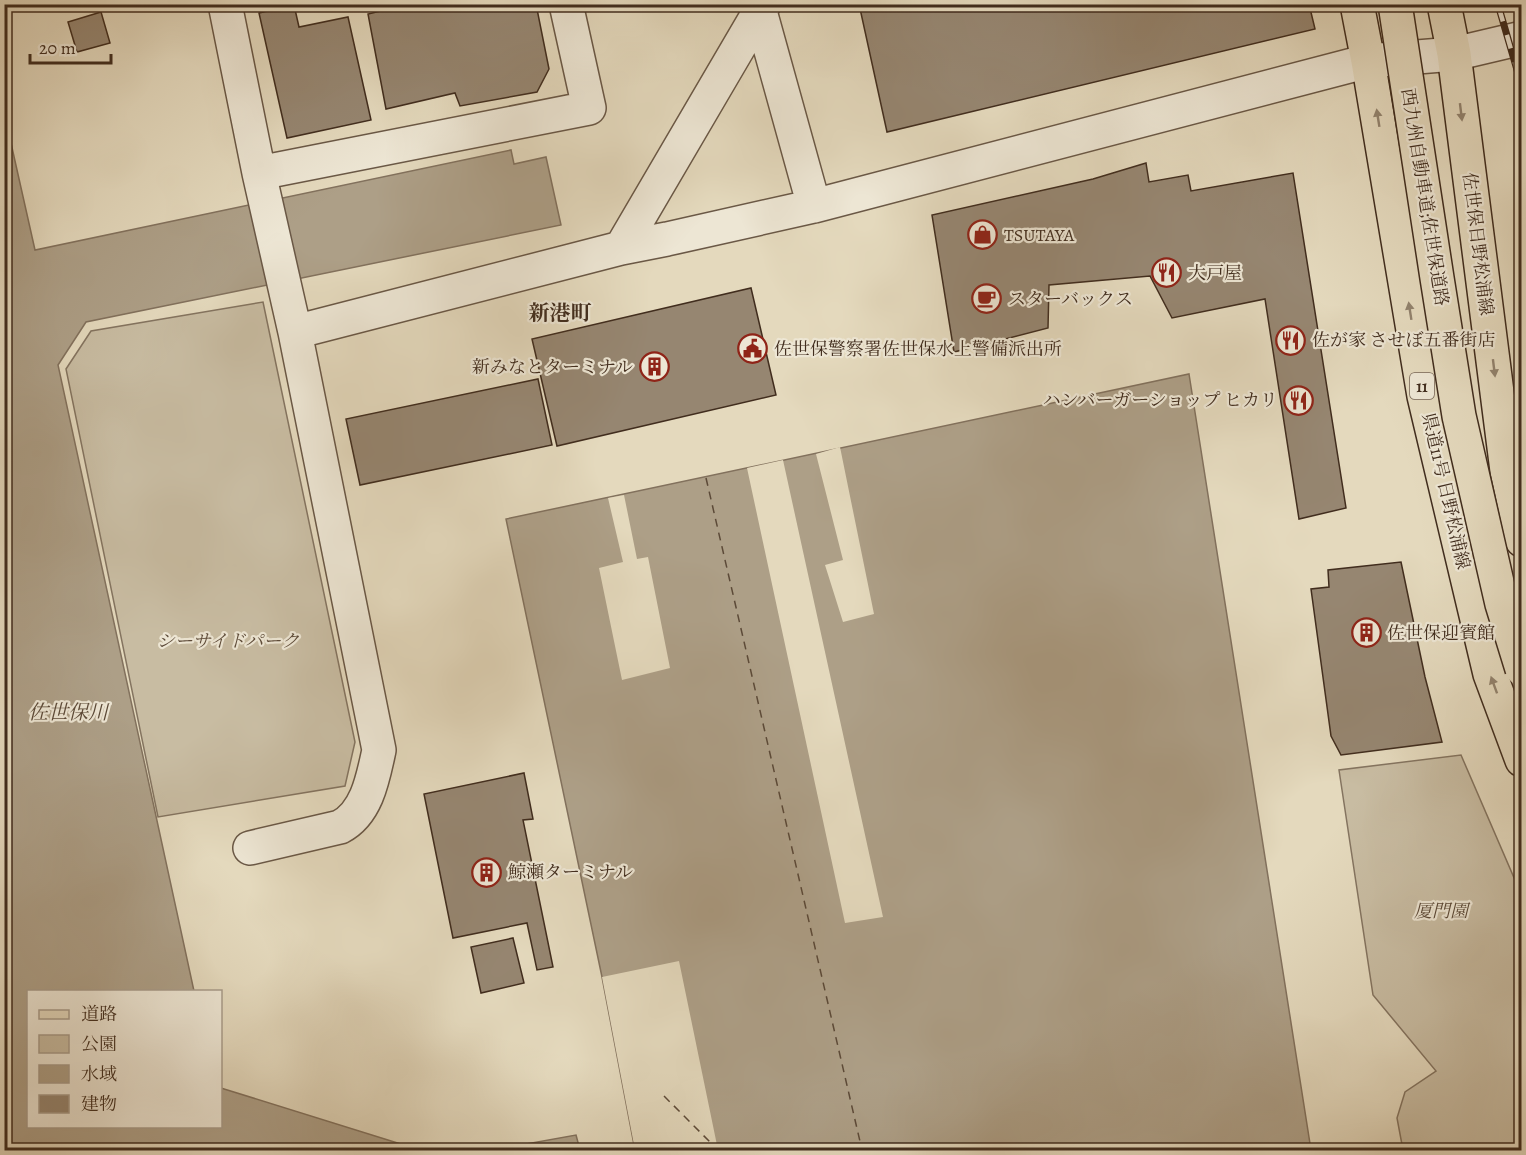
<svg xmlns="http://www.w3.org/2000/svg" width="1526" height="1155" font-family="Alegreya,'Noto Serif JP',serif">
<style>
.green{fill:#c8bca2;stroke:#847460;stroke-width:1.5}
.water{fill:#ad9f87;stroke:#82715d;stroke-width:1.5}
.pier{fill:#e4d9bd}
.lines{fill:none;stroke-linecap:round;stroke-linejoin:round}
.ferry{stroke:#5c4a38;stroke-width:1.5;stroke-dasharray:8 6;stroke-linecap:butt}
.building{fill:#968671;stroke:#412d1e;stroke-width:1.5}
.minor-casing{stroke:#6a5846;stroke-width:36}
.major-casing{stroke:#412d1e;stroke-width:36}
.minor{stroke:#ede6d4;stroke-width:33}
.major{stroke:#e4d9bd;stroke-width:33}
.rail-casing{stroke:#412d1e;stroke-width:7}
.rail{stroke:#ede6d4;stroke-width:4.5;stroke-dasharray:14;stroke-linecap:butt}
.highway-bridge-casing{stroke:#412d1e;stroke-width:36;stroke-linecap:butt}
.highway-bridge{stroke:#e4d9bd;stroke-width:33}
.oneway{fill:#92836e}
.labels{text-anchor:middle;stroke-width:4.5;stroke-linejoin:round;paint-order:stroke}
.shield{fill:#ede6d4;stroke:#756455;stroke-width:1.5}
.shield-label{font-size:16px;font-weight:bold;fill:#412d1e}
.street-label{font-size:18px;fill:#412d1e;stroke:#ede6d4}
.poi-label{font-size:18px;fill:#412d1e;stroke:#ede6d4;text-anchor:start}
.park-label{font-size:18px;font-style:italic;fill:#5c4a38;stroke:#ede6d4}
.water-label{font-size:20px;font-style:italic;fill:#5c4a38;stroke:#ede6d4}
.quarter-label{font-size:21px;font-weight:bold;fill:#412d1e;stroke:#ede6d4}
</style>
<rect width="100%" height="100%" fill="#e4d9bd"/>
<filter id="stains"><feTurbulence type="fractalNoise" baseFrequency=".00333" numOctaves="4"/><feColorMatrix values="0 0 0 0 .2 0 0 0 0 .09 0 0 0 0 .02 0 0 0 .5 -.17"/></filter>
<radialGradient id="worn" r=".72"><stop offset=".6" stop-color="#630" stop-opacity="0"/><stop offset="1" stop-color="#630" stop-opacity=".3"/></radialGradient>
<path class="green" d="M263,302L355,742L345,786L158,817L66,369L91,331Z
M1461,755L1521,894V1150H1403L1397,1118L1405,1092L1436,1071L1373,995L1339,770Z"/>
<path class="water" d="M4,112L35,250L511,150L514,164L546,157L561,225L86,322L58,365L194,991L28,992V1126H220L221,1088L420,1150H5Z
M1189,374L1311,1150H635L602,977L506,519Z
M576,1135L580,1150H492Z"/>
<path class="pier" d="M840,447L874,614L843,622L825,565L843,560L816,454Z
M783,460L883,917L845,923L747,468Z
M624,495L637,559L648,557L670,668L622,680L599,568L623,562L608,498Z
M679,961L718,1150H635L602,977Z"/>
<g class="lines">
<path class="ferry" d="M706,478L862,1150
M664,1096L718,1150"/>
</g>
<path class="building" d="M410,4H536L549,69L537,92L460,106L455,93L386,109L368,14Z
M859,4H1309L1315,29L887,132Z
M294,5L299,27L348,17L371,120L287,138L259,13Z
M101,12L110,43L77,52L68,22Z
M1146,163L1149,182L1188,175L1191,191L1293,173L1346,508L1299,519L1265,299L1172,318L1150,276L1049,285L1048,328L954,352L932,215L1093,179Z
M751,288L776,395L557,446L532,339Z
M538,379L552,445L360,485L346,419Z
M1401,562L1425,677L1442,742L1341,755L1331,736L1311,589L1329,587L1328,570Z
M524,773L533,819L523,820L553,967L537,970L527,923L453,938L424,794Z
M513,938L524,983L481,993L471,947Z"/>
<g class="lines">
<defs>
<path id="minor" d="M225,4L259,173L295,332L379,750C373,778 367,813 340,827L250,848
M758,4L814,206
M259,173L589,108L566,4
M621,248L764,4
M295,332L621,248L667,239L814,206L1368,61L1454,54L1522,38"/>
<path id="major" d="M1357,4L1368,61L1424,396L1490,674L1522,760
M1444,4L1454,54L1507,471L1522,540"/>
</defs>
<use href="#minor" class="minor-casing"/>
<use href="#major" class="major-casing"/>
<use href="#minor" class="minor"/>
<use href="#major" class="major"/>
<defs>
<path id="rail" d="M1499,8L1522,87"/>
</defs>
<use href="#rail" class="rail-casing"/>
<use href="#rail" class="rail"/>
<defs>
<path id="highway-bridge" d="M1395,4L1437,278L1459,416L1502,604L1522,669"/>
</defs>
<use href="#highway-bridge" class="highway-bridge-casing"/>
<use href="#highway-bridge" class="highway-bridge"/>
</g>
<defs><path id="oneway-solid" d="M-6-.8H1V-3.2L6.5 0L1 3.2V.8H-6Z" transform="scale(1.5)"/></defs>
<g class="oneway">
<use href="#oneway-solid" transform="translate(1461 112) rotate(83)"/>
<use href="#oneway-solid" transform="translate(1378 118) rotate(-99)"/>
<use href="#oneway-solid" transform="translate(1410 311) rotate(-99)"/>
<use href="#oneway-solid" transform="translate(1494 368) rotate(83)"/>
<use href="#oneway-solid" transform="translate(1494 685) rotate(-110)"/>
</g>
<defs>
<symbol id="shop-ring" viewBox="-11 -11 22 22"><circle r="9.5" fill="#ede6d4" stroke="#8f2418" stroke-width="1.5"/><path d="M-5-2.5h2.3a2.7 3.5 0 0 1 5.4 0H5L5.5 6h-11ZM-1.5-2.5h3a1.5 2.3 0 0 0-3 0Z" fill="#8f2418"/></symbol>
<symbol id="restaurant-ring" viewBox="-11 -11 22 22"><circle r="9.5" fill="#ede6d4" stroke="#8f2418" stroke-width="1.5"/><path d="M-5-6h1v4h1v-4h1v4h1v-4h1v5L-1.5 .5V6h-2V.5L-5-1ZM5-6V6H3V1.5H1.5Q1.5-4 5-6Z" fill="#8f2418"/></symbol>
<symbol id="cafe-ring" viewBox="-11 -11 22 22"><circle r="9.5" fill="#ede6d4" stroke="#8f2418" stroke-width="1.5"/><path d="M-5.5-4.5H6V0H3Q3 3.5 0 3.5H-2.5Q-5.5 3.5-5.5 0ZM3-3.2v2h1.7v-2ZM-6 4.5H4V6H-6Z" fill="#8f2418"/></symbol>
<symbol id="civic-ring" viewBox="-11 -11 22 22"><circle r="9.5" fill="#ede6d4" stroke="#8f2418" stroke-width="1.5"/><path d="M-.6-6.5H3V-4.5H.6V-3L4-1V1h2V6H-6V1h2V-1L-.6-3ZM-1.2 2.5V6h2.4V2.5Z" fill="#8f2418"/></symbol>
<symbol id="building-ring" viewBox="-11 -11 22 22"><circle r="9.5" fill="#ede6d4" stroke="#8f2418" stroke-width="1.5"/><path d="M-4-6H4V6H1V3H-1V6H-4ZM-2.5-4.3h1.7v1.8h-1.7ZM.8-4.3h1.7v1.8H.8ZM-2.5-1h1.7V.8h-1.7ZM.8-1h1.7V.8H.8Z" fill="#8f2418"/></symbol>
</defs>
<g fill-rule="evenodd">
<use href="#shop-ring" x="966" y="218" width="33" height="33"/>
<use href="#restaurant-ring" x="1150" y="256" width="33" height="33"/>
<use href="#cafe-ring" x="970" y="282" width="33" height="33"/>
<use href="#restaurant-ring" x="1274" y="324" width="33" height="33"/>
<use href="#civic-ring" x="736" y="332" width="33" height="33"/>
<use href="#building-ring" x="638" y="350" width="33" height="33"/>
<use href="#restaurant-ring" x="1282" y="384" width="33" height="33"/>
<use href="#building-ring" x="1350" y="616" width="33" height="33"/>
<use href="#building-ring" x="470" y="856" width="33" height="33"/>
</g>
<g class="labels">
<rect class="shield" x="1410" y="373" width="24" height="26" rx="4.5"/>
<g class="shield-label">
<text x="1422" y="392">11</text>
</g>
<g class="street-label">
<text transform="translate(1425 197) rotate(81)" y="6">西九州自動車道;佐世保道路</text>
<text transform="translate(1478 244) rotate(83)" y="6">佐世保日野松浦線</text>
<text transform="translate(1446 491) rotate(77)" y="6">県道11号 日野松浦線</text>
</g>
<g class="poi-label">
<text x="1004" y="241">TSUTAYA</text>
<text x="1188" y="279">大戸屋</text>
<text x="1008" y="305">スターバックス</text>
<text x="1312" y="346">佐が家 させぼ五番街店</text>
<text x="774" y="355">佐世保警察署佐世保水上警備派出所</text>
<text x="633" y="373" text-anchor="end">新みなとターミナル</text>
<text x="1278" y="406" text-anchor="end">ハンバーガーショップ ヒカリ</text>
<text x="1387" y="639">佐世保迎賓館</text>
<text x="508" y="878">鯨瀬ターミナル</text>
</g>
<g class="park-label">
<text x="228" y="647">シーサイドパーク</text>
<text x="1441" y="917">厦門園</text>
</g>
<g class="water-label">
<text x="68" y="719">佐世保川</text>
</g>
<g class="quarter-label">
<text x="560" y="320">新港町</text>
</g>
</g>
<rect width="1526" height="1155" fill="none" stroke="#e4d9bd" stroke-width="24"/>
<rect x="6" y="6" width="1514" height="1143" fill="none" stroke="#412d1e" stroke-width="3"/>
<rect x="12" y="12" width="1502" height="1131" fill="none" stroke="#412d1e" stroke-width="1.5"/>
<rect x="27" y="990" width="195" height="138" fill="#ede6d4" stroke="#a89c8b" stroke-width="1.5"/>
<rect x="39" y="1010" width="30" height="9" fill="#e4d9bd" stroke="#a89c8b" stroke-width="1.5"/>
<text x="81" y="1020" font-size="18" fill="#412d1e">道路</text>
<rect x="39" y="1035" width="30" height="18" fill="#c8bca2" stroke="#a89c8b" stroke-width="1.5"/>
<text x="81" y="1050" font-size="18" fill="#412d1e">公園</text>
<rect x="39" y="1065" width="30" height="18" fill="#ad9f87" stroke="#a89c8b" stroke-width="1.5"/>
<text x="81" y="1080" font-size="18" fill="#412d1e">水域</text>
<rect x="39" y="1095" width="30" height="18" fill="#968671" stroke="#a89c8b" stroke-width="1.5"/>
<text x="81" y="1110" font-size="18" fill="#412d1e">建物</text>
<path d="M30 54v9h81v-9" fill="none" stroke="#412d1e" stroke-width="3"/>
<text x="39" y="54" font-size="18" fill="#412d1e" stroke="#ede6d4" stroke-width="4.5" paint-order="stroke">20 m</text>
<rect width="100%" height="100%" filter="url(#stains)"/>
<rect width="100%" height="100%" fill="url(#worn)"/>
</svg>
